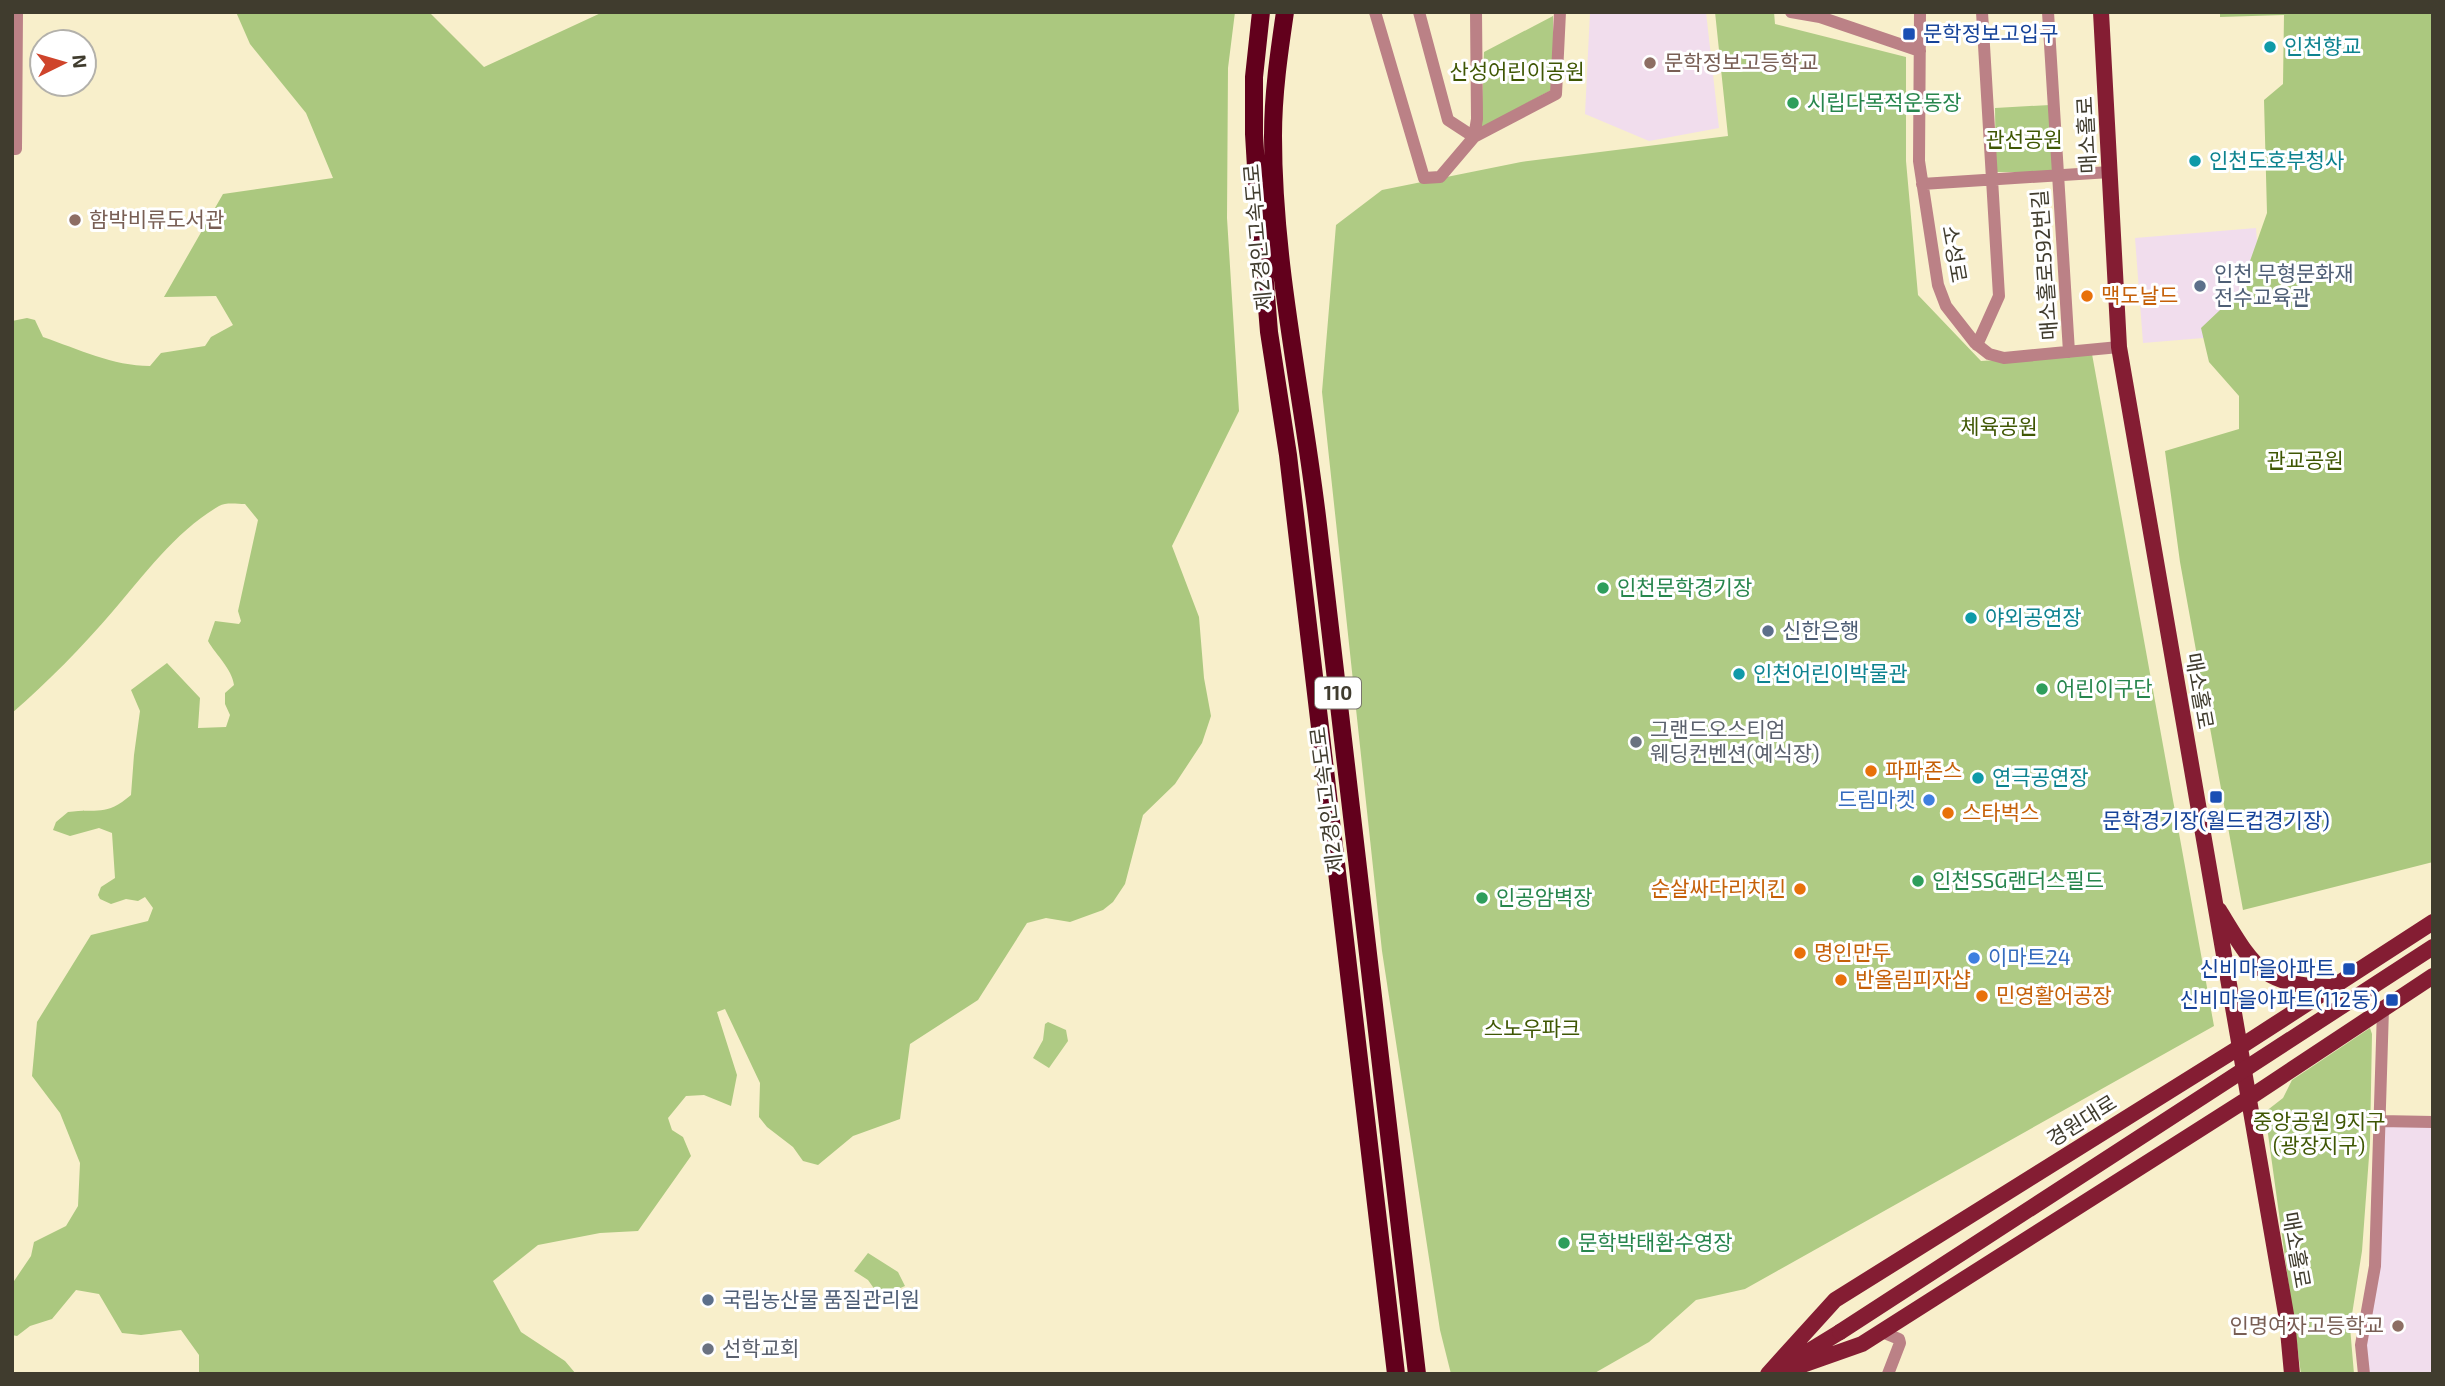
<svg xmlns="http://www.w3.org/2000/svg" width="2445" height="1386" font-family="'Exo 2','Noto Sans KR',sans-serif">
<style>
.education{fill:#f1dded}
.green{fill:#afcb84}
.forest{fill:#abc87f}
.lines{fill:none;stroke-linecap:round;stroke-linejoin:round}
.minor{stroke:#bb8186;stroke-width:12}
.major{stroke:#841d33;stroke-width:16}
.highway{stroke:#62001c;stroke-width:18}
.major-bridge{stroke:#841d33;stroke-width:16}
.transit-dot{fill:#1a4fb4;stroke:#fff;stroke-width:2.5}
.culture-dot{fill:#0f9aa8;stroke:#fff;stroke-width:2.5}
.education-dot{fill:#8d6e63;stroke:#fff;stroke-width:2.5}
.leisure-dot{fill:#2e9e5b;stroke:#fff;stroke-width:2.5}
.service-dot{fill:#5c6f8a;stroke:#fff;stroke-width:2.5}
.food-dot{fill:#e8710a;stroke:#fff;stroke-width:2.5}
.worship-dot{fill:#6b7280;stroke:#fff;stroke-width:2.5}
.shop-dot{fill:#3f7fe0;stroke:#fff;stroke-width:2.5}
.labels{text-anchor:middle;stroke-width:6;stroke-linejoin:round;paint-order:stroke}
.shield{fill:#fff;stroke:#79766d;stroke-width:2}
.shield-label{font-size:19px;font-weight:bold;fill:#403c2e}
.transit-label{font-size:21px;fill:#164399;stroke:#fff;text-anchor:end}
.culture-label{font-size:21px;fill:#0d838f;stroke:#fff;text-anchor:start}
.education-label{font-size:21px;fill:#785e54;stroke:#fff;text-anchor:start}
.park-label{font-size:21px;fill:#3f5704;stroke:#fff}
.leisure-label{font-size:21px;fill:#27864d;stroke:#fff;text-anchor:start}
.street-label{font-size:21px;fill:#403c2e;stroke:#fff}
.service-label{font-size:21px;fill:#4e5e75;stroke:#fff;text-anchor:start}
.food-label{font-size:21px;fill:#c56008;stroke:#fff;text-anchor:start}
.worship-label{font-size:21px;fill:#5b616d;stroke:#fff;text-anchor:start}
.shop-label{font-size:21px;fill:#366cbe;stroke:#fff;text-anchor:end}
</style>
<rect width="100%" height="100%" fill="#f8efcb"/>
<path class="education" d="M1590,12H1706L1719,128L1649,141L1585,114Z
M2256,228L2264,333L2143,343L2135,238Z
M2380,1121L2433,1122V1374H2364Z"/>
<path class="green" d="M1715,12H1774L1775,24L1906,57V161L1918,295L1981,361L2092,354L2214,1026L1745,1289L1696,1300L1649,1342L1593,1374H1451L1440,1330L1382,951L1322,392L1336,225L1382,190L1521,162L1728,136Z
M1553,16V89L1481,128L1484,52Z
M2050,105L2054,172H1996L1995,108Z
M1048,1022L1066,1030L1068,1041L1049,1068L1033,1058L1043,1040L1045,1024Z
M2370,1028L2372,1034L2370,1143L2362,1251L2350,1327L2354,1374H2301L2265,1112L2283,1098L2292,1080Z
M868,1253L898,1272L905,1286L880,1297L868,1280L854,1271Z"/>
<path class="forest" d="M236,12H425L431,14L484,67L603,12H1235L1228,68L1227,218L1239,411L1172,546L1199,617L1204,678L1211,716L1202,743L1175,784L1143,815L1125,884L1113,902L1103,910L1070,922L1046,918L1027,923L978,1000L910,1044L900,1119L853,1136L818,1165L803,1161L793,1147L767,1127L759,1117L760,1083L725,1009L717,1012L737,1075L731,1106L704,1095L686,1096L668,1118L672,1130L683,1137L691,1156L638,1231L600,1233L538,1245L493,1281L521,1332L565,1361L576,1374H199V1355L181,1330L141,1335L122,1333L99,1294L76,1290L52,1319L30,1326L17,1336L12,1335V1284L31,1256L34,1242L66,1226L78,1206L80,1163L60,1113L32,1076L37,1022L91,935L148,921L153,908L145,897L138,901L126,899L111,904L100,899L98,895L101,887L115,878L112,833L99,828L70,836L53,830L56,822L68,812C98,808 105,817 131,795L134,755L140,711L131,690L167,663L200,698L198,728L226,727L230,715L225,704V693L234,685C232,669 216,655 208,641L215,621L239,624L241,621L238,611L258,520L245,504C237,504 226,502 219,506C176,531 145,574 113,611C82,647 48,682 12,713V321L27,318L35,320L43,337C78,349 113,366 150,366L161,353L205,346L211,337L233,325L216,296L164,297L223,194L333,178L306,113L250,44Z
M2220,12H2433V862L2243,910L2180,562L2165,451L2239,429V396L2209,362L2201,328L2239,292L2267,213L2264,100L2283,84L2284,15L2220,17Z"/>
<g class="lines">
<path class="minor" d="M1375,12L1424,178L1440,177L1474,137L1477,119L1476,12
M1419,12L1448,120L1474,137
M1791,12L1820,17L1920,51
M1920,12L1919,161L1938,285L1946,306L1975,343L1989,354L2004,358L2119,347
M2048,12L2069,352
M1474,137L1556,94L1560,12
M12,149H16L17,12
M1922,184L2110,172
M1977,345L1999,296L1982,12
M2380,1121L2433,1122
M1882,1332L1899,1339L1900,1343L1888,1374
M2364,1374L2361,1345L2375,1266L2383,1009"/>
<path class="major" d="M2101,12L2119,347L2287,1320L2292,1374
M2219,910C2254,967 2261,986 2333,987
M1791,1362L1840,1332
M1768,1374L1835,1300L2240,1047L2433,922
M1777,1374L1862,1344L2249,1098L2433,976"/>
<path class="highway" d="M1261,12L1254,77V134L1257,184L1269,332L1288,455L1396,1374
M1285,12C1279,53 1273,94 1273,136C1273,267 1303,395 1318,525C1351,808 1384,1091 1417,1374"/>
<path class="major-bridge" d="M1840,1332L2433,947"/>
</g>
<g class="transit-dot">
<rect x="1902" y="27" width="14" height="14" rx="3.5"/>
<rect x="2209" y="790" width="14" height="14" rx="3.5"/>
<rect x="2342" y="962" width="14" height="14" rx="3.5"/>
<rect x="2385" y="993" width="14" height="14" rx="3.5"/>
</g>
<g class="culture-dot">
<circle cx="2270" cy="47" r="7"/>
<circle cx="2195" cy="161" r="7"/>
<circle cx="1971" cy="618" r="7"/>
<circle cx="1739" cy="674" r="7"/>
<circle cx="1978" cy="778" r="7"/>
</g>
<g class="education-dot">
<circle cx="1650" cy="63" r="7"/>
<circle cx="75" cy="220" r="7"/>
<circle cx="2398" cy="1326" r="7"/>
</g>
<g class="leisure-dot">
<circle cx="1793" cy="103" r="7"/>
<circle cx="1603" cy="588" r="7"/>
<circle cx="2042" cy="689" r="7"/>
<circle cx="1918" cy="881" r="7"/>
<circle cx="1482" cy="898" r="7"/>
<circle cx="1564" cy="1243" r="7"/>
</g>
<g class="service-dot">
<circle cx="2200" cy="286" r="7"/>
<circle cx="1768" cy="631" r="7"/>
<circle cx="708" cy="1300" r="7"/>
</g>
<g class="food-dot">
<circle cx="2087" cy="296" r="7"/>
<circle cx="1871" cy="771" r="7"/>
<circle cx="1948" cy="813" r="7"/>
<circle cx="1800" cy="889" r="7"/>
<circle cx="1800" cy="953" r="7"/>
<circle cx="1841" cy="980" r="7"/>
<circle cx="1982" cy="996" r="7"/>
</g>
<g class="worship-dot">
<circle cx="1636" cy="742" r="7"/>
<circle cx="708" cy="1349" r="7"/>
</g>
<g class="shop-dot">
<circle cx="1929" cy="800" r="7"/>
<circle cx="1974" cy="958" r="7"/>
</g>
<g class="labels">
<rect class="shield" x="1315" y="677.5" width="46" height="31" rx="5"/>
<g class="shield-label">
<text x="1338" y="700">110</text>
</g>
<g class="transit-label">
<text x="1923" y="41" text-anchor="start">문학정보고입구</text>
<text x="2216" y="828" text-anchor="middle">문학경기장(월드컵경기장)</text>
<text x="2335" y="976">신비마을아파트</text>
<text x="2378" y="1007">신비마을아파트(112동)</text>
</g>
<g class="culture-label">
<text x="2284" y="54">인천향교</text>
<text x="2209" y="168">인천도호부청사</text>
<text x="1985" y="625">야외공연장</text>
<text x="1753" y="681">인천어린이박물관</text>
<text x="1992" y="785">연극공연장</text>
</g>
<g class="education-label">
<text x="1664" y="70">문학정보고등학교</text>
<text x="89" y="227">함박비류도서관</text>
<text x="2384" y="1333" text-anchor="end">인명여자고등학교</text>
</g>
<g class="park-label">
<text x="1517" y="79">산성어린이공원</text>
<text x="2024" y="147">관선공원</text>
<text x="1999" y="434">체육공원</text>
<text x="2305" y="468">관교공원</text>
<text x="1532" y="1036">스노우파크</text>
<text x="2319" y="1129">중앙공원 9지구<tspan x="2319" dy="24">(광장지구)</tspan></text>
</g>
<g class="leisure-label">
<text x="1807" y="110">시립다목적운동장</text>
<text x="1617" y="595">인천문학경기장</text>
<text x="2056" y="696">어린이구단</text>
<text x="1932" y="888">인천SSG랜더스필드</text>
<text x="1496" y="905">인공암벽장</text>
<text x="1578" y="1250">문학박태환수영장</text>
</g>
<g class="street-label">
<text transform="translate(2087 135) rotate(-93)" y="7">매소홀로</text>
<text transform="translate(1258 237) rotate(-95)" y="7">제2경인고속도로</text>
<text transform="translate(1954 254) rotate(80)" y="7">소성로</text>
<text transform="translate(2045 265) rotate(-94)" y="7">매소홀로592번길</text>
<text transform="translate(2199 691) rotate(80)" y="7">매소홀로</text>
<text transform="translate(1327 800) rotate(-97)" y="7">제2경인고속도로</text>
<text transform="translate(2082 1121) rotate(-32)" y="7">경원대로</text>
<text transform="translate(2296 1250) rotate(80)" y="7">매소홀로</text>
</g>
<g class="service-label">
<text x="2214" y="281">인천 무형문화재<tspan x="2214" dy="24">전수교육관</tspan></text>
<text x="1782" y="638">신한은행</text>
<text x="722" y="1307">국립농산물 품질관리원</text>
</g>
<g class="food-label">
<text x="2101" y="303">맥도날드</text>
<text x="1885" y="778">파파존스</text>
<text x="1962" y="820">스타벅스</text>
<text x="1786" y="896" text-anchor="end">순살싸다리치킨</text>
<text x="1814" y="960">명인만두</text>
<text x="1855" y="987">반올림피자샵</text>
<text x="1996" y="1003">민영활어공장</text>
</g>
<g class="worship-label">
<text x="1650" y="737">그랜드오스티엄<tspan x="1650" dy="24">웨딩컨벤션(예식장)</tspan></text>
<text x="722" y="1356">선학교회</text>
</g>
<g class="shop-label">
<text x="1915" y="807">드림마켓</text>
<text x="1988" y="965" text-anchor="start">이마트24</text>
</g>
</g>
<rect width="2445" height="1386" fill="none" stroke="#403c2e" stroke-width="28"/>
<g transform="translate(63 63) rotate(85)"><circle r="33" fill="#ffffff" stroke="#b3b1ab" stroke-width="2"/>
<path d="M0-5L12 26L0 18L-12 26Z" fill="#cf442b"/>
<text y="-10" font-size="19" font-weight="bold" text-anchor="middle" fill="#403c2e">N</text>
</g>
</svg>
